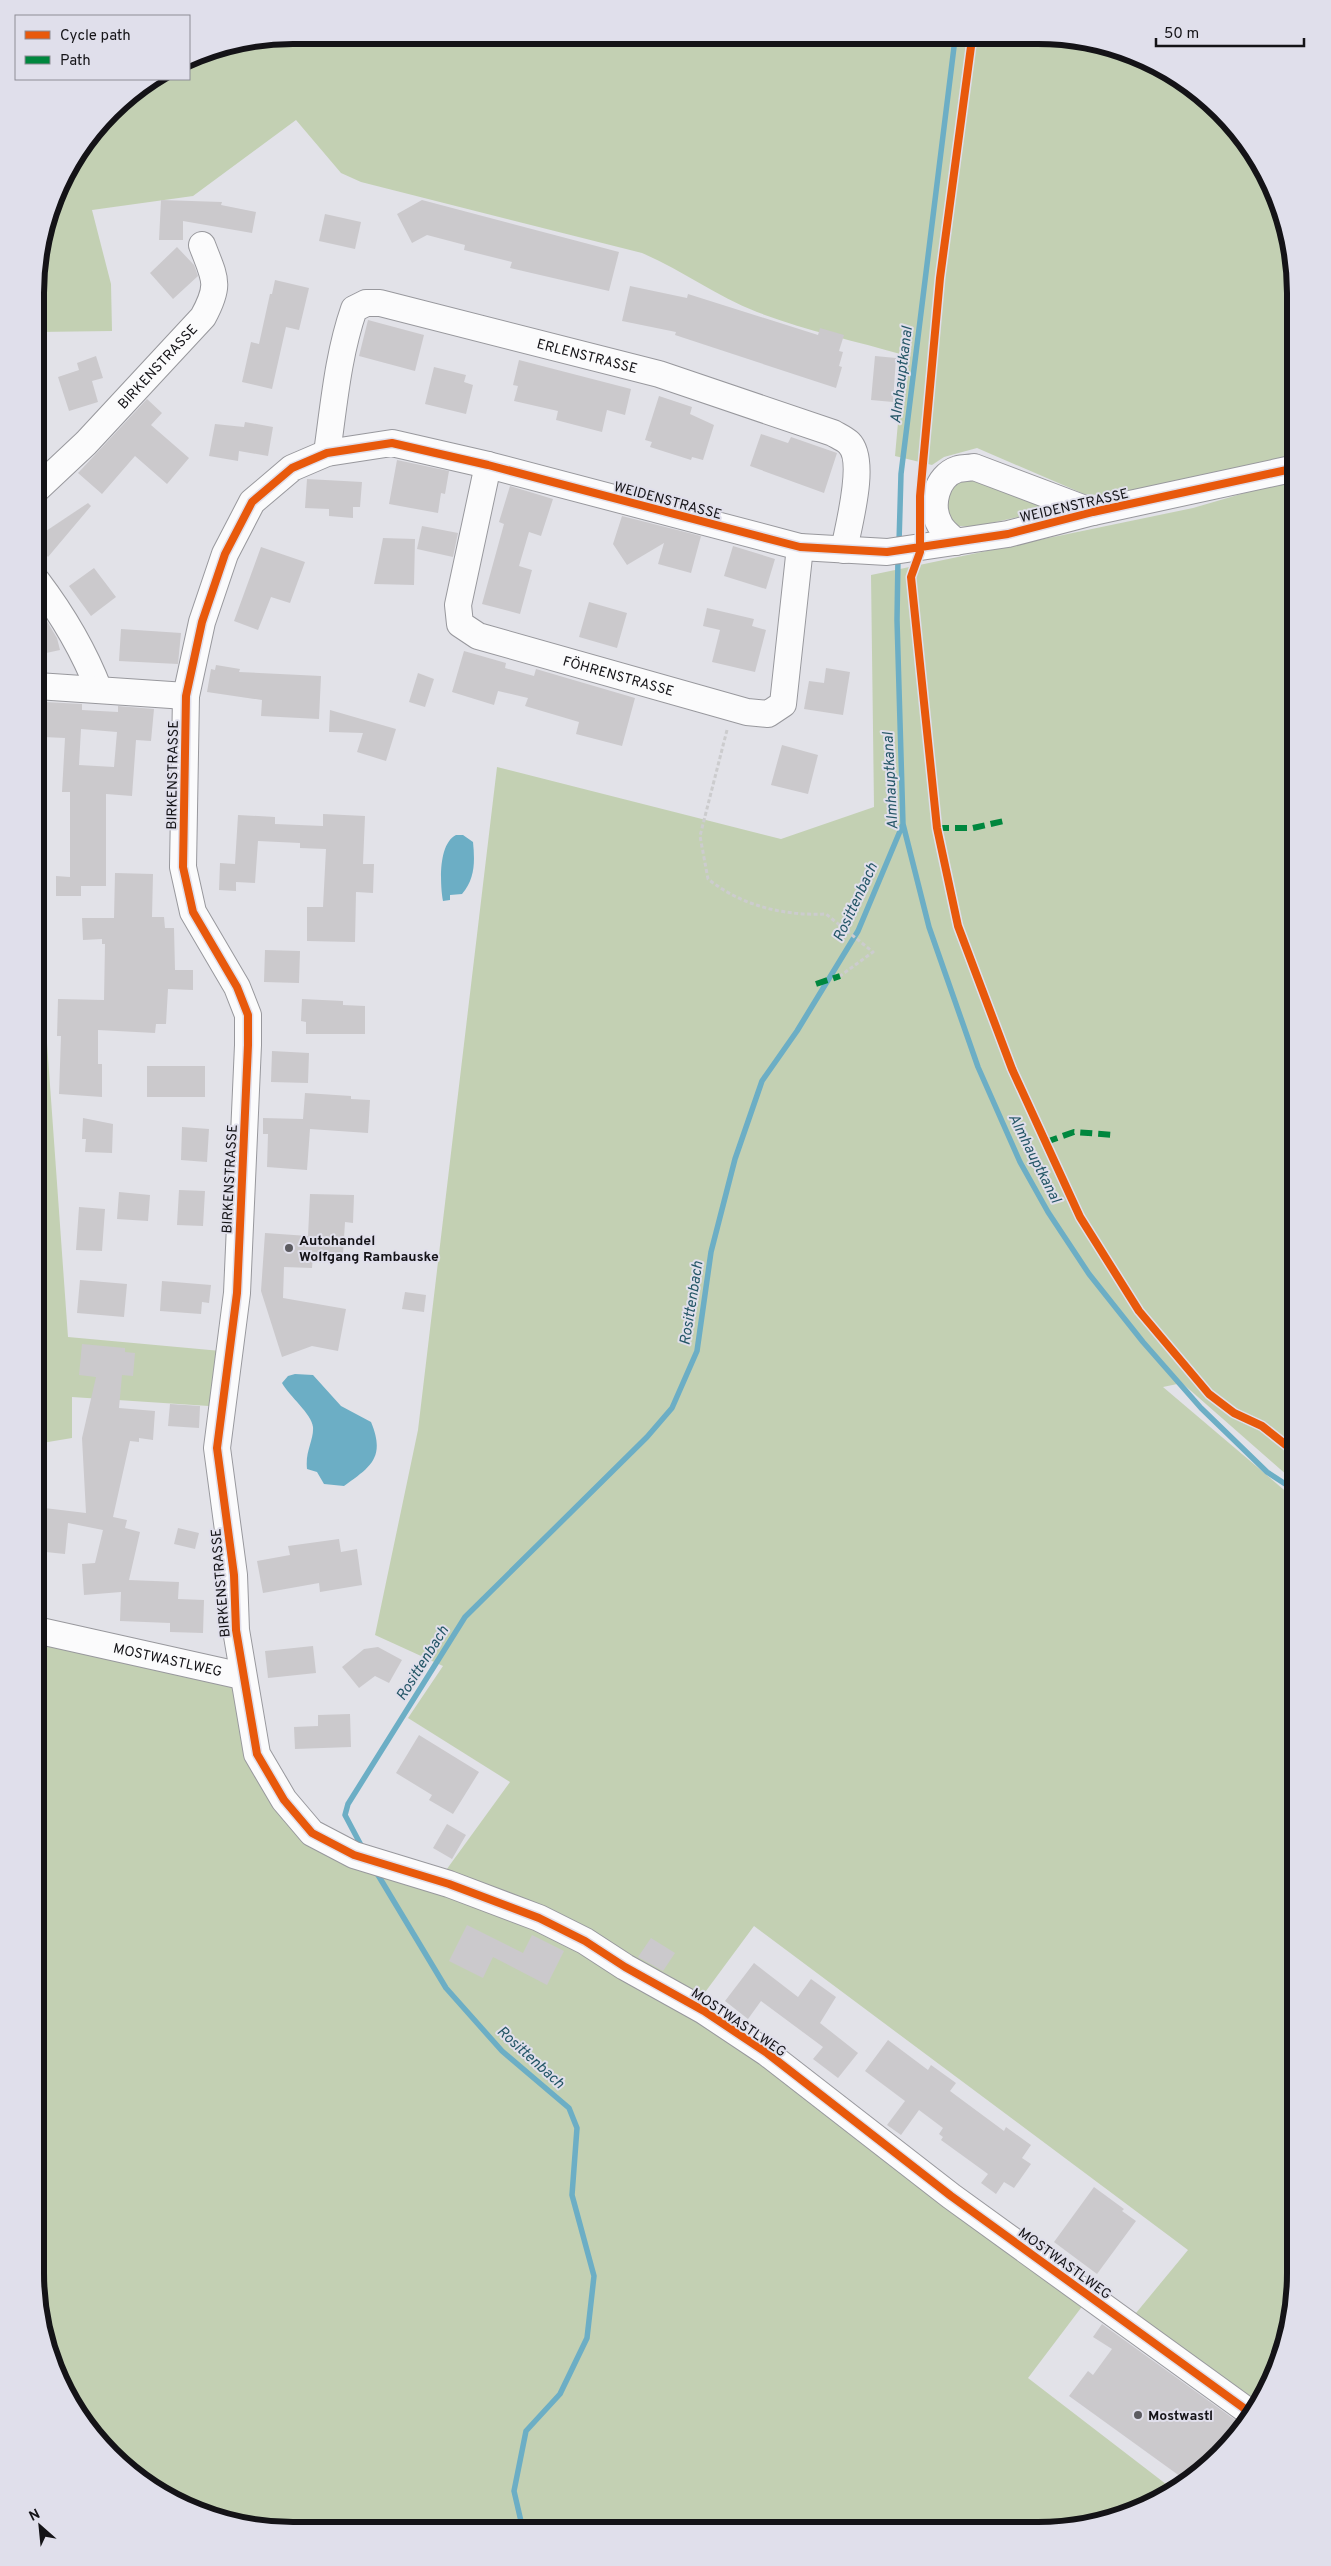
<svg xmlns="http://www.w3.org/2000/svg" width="1331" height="2566" font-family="Overpass,sans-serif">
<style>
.green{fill:#c3d0b3}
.water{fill:#6caec5}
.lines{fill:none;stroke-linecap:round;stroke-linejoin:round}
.stream{stroke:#6caec5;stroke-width:5.5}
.building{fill:#cbc9cc;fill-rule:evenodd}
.minor-casing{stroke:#98989d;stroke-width:28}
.path{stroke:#ccccce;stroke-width:3;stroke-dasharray:4 2.5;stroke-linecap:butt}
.minor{stroke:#fbfbfc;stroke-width:26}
.quiet{stroke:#00873e;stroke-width:6;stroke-dasharray:12 6;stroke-linecap:butt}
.cycleway-casing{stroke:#e0dfeb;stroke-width:11}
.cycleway{stroke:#e8590c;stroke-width:8}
.poi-dot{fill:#5c5b60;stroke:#e0dfeb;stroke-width:2}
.labels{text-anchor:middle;stroke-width:4;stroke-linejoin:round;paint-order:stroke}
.street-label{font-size:14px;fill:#141317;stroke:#e0dfeb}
.poi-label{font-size:14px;font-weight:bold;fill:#141317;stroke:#e0dfeb;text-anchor:start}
.water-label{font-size:15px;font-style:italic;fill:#245667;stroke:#e0dfeb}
.rim{fill:none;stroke:#141317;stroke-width:6}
</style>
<rect width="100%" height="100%" fill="#e2e2e8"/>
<path class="green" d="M292,35L1088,40L1153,62L1209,99L1253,150L1282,210L1296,292V458L1111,496L1084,494L977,448L944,457L932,465L895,456L904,355C856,341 804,330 757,312C716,296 682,270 642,253L361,182L341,173L296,120L193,196L92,210L111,284L112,331L37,332V259L62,178L122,99L155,79H189V58L194,54Z
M968,476L1050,510L973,527L958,526C948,518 940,497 950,486C955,482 963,479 968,476Z
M1296,478V1483L1182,1383L1163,1387L1296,1500L1295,2291L1277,2372L1248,2421L1122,2330L1188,2250L754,1926L703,1995L1096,2288L1028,2378L1175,2491L1121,2517L1039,2531L259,2529L179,2505L123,2467L79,2417L49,2356L35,2274L36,1627L253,1666L261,1737L286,1787L324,1832L444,1873L510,1782L408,1718L443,1666L375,1635L418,1430L497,767L781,839L874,807L871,575L1193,508Z
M36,889L68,1337L221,1351L209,1406L72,1397V1438L36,1444Z"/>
<path class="water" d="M456,835H463L473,842C475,862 475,879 462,894L450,895V900L443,901C440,884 438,844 456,835Z
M295,1374L313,1375L341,1406L371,1422C386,1458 370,1467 344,1486L324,1484L317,1472L307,1469C305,1451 314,1440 313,1427C312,1414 289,1396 282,1383L288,1376Z"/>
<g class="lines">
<path class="stream" d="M899,543L901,474L955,39
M898,558L897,620L903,824L929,927L978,1067L1020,1162L1048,1212L1089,1274L1143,1342L1201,1408L1267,1472L1296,1491
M363,1849L345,1815L348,1804L465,1617L647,1437L672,1408L697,1351L711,1252L735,1159L762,1081L797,1031L858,931L903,824
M375,1870L446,1988L502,2051L569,2108L577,2128L572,2195L594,2276L587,2338L560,2394L526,2431L514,2491L523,2530"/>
</g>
<path class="building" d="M161,200L222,202L221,205L256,212L252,233L183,221V240H159Z
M422,200L619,252L609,291L510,268L512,262L464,250L465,245L427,235L412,243L397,214Z
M325,214L361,222L355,249L319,241Z
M177,247L194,265L198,276L173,299L150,273Z
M275,280L309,288L299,330L286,327L272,389L242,382L251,342L259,344L270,294H272Z
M630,286L687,298L688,294L818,335L820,328L844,335L839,351L843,352L839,366L842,367L836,388L675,335L676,332L622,321Z
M368,320L424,335L415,371L359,356Z
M96,356L103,378L92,381L98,402L69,411L58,377L79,370L77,363Z
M875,356L896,358L893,402L871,400Z
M519,360L631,389L625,415L607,410L602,432L556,420L558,411L514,401L518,386L513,385Z
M434,367L466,375L464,382L473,385L466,414L425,404Z
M659,396L692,407L690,414L714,425L703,460L692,457L691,460L650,447L652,442L645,440Z
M147,399L162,413L151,425L189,458L167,484L135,456L102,494L78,473Z
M245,422L273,427L268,456L239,451L238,461L209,456L215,424L244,427Z
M761,434L788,443L791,437L837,453L824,493L750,466Z
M397,460L449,471L445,494L441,493L438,513L389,504Z
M307,479L362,482L360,507H353V518L329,516V509L305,508Z
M510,486L553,499L541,536L529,532L519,566L532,570L520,614L482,604L504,524L499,522Z
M88,503L91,506L48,557L37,542V537Z
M622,516L701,536L691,573L658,564L664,543L627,565L613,544Z
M422,526L458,533L453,557L417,549Z
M383,538L415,539L414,585L374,584Z
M733,546L775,559L766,589L724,576Z
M261,547L305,562L290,603L271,597L258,630L234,621Z
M94,568L116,597L91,616L69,586Z
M589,602L627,613L617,648L579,637Z
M707,608L754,619L752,626L766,630L755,672L712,662L720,630L703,626Z
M42,613L57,638L60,650L37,655V614Z
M121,629L181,633L178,664L119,661Z
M464,651L506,663L505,668L534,676L536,669L635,698L622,746L576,734L579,722L525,706L528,698L498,691L494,705L452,692Z
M216,665L240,669L239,672L321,676L319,719L261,716L262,700L207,692L211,669L215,670Z
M826,668L850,672L843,715L804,709L809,681L824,683Z
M418,673L434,679L425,707L409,702Z
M45,702L82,704V710L118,712V706L154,709L151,741L136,740L132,796L106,794V886H81V896H56V876L70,877V792H62L65,738L43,737L44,726H37V706L45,707ZM81,729L117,732L114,767L79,765Z
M330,710L396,729L386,761L357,752L363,733L329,732Z
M782,745L818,755L808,794L771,785Z
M323,814L365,816L363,864H374L373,893L356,892L355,942L307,941V907H323L326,849L300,848V843L258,841L255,883L236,882V891L219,890L220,863L235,864L238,815L275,817V824L323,826Z
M115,873L153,874L152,917H164L165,928H174L175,970H193V990L168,989L166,1024H156L155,1033L98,1030V1064H102V1097L59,1094L61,1036H57L58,999L104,1000L105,944H102V939L83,940L82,918H114Z
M265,950L300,951L299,983L264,982Z
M302,999L343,1001V1005L365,1006V1034H306V1022L301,1021Z
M272,1051L309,1053L308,1083L271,1082Z
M147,1066H205V1097H147Z
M305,1093L351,1096V1099L370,1100L368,1133L310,1129L307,1170L267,1167L268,1134H263V1118L303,1119Z
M83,1118L113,1124L112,1153L85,1152L86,1139H82Z
M182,1127L209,1129L207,1162L181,1160Z
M179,1190L205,1191L203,1226L177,1225Z
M119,1192L150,1195L148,1221L117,1219Z
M310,1194L354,1195L353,1223L345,1222L343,1255L313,1253L312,1268L284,1267L283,1298L346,1309L338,1351L312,1346L282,1357L261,1291L265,1233L308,1236Z
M79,1207L105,1209L102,1251L76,1250Z
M80,1280L127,1284L124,1317L77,1313Z
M162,1281L211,1285L209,1303L202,1302L201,1314L160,1311Z
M405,1292L426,1295L424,1312L402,1309Z
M82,1344L125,1348V1352L135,1353L133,1376L122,1375L119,1408L155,1411L153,1440L139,1438V1442L130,1441L113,1517L127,1520L125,1528L140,1532L129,1580L179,1582L178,1599L204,1600L203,1633L170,1632V1623L120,1621L121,1592L84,1595L82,1564L95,1563L103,1530L68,1523L65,1554L36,1551V1507L86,1513L82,1438L96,1377L79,1375Z
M170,1404L200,1406L199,1428L168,1426Z
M178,1528L199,1533L195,1549L174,1544Z
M339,1539L341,1552L357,1549L362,1585L320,1592L319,1583L263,1593L257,1561L290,1555L288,1546Z
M313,1646L316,1673L268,1678L265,1651Z
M378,1647L402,1660L389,1683L375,1676L359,1688L342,1667L364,1649Z
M350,1714L351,1747L295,1749L294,1727L318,1726V1715Z
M419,1735L479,1772L453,1814L429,1800L432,1795L396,1773Z
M447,1824L466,1835L452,1859L433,1848Z
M467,1925L523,1953L532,1935L564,1951L547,1985L493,1957L483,1978L449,1961Z
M651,1938L675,1953L663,1971L638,1957Z
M754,1963L798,1997L811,1979L836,1997L820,2023L858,2053L838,2078L813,2059L823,2047L761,2001L748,2019L725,2001Z
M888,2040L928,2070L931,2065L956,2083L950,2091L1004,2131L1006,2127L1031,2145L1022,2158L1031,2164L1014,2188L1004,2182L996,2194L981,2183L988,2174L941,2140L943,2137L939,2134L943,2128L919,2110L901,2135L887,2125L905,2101L865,2071Z
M1094,2187L1124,2209L1122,2211L1136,2221L1097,2274L1054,2242Z
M1102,2324L1245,2427L1188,2482L1069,2396L1088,2371L1093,2375L1112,2349L1093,2337Z"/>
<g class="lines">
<defs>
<g id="minor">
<path id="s1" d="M327,453C334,404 338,355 354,309L366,303H380L659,374L833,433C838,436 845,439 849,443C867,461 848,527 844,550"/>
<path id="s2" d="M488,465L458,605L460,624L478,636L747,712L768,714L783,704L800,547"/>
<path id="s3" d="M37,489L86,443L203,317C221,284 215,279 202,245"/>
<path d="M956,542C951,537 943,531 940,525C929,506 936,476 958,469C963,468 969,468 974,467L1093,512"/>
<path d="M37,581C62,614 84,651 99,690"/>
<path d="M37,686L186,696"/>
<path id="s4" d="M36,1630L242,1676"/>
<path d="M1252,2414L951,2196L767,2053L704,2011L625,1967L585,1941L539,1918L449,1884L354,1855L312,1833L284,1800L257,1754L236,1630L234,1575L217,1448L237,1293L248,1045V1015L237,987L193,912L183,867L186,696L202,622L225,554L252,502L292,468L327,453L392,443L488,465L800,547L887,552L1008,534L1093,512L1296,468"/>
</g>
</defs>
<use href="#minor" class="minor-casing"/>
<path class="path" d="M727,730L700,836L708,879C742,906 784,916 826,914L873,952L840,976"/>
<use href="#minor" class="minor"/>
<path class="quiet" d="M937,828H973L1004,821
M816,984L840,976
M1046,1142L1074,1132L1114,1135"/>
<defs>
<path id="cycleway" d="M972,39L940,278L920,496V552L911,577L937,828L958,926L1012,1069L1080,1217L1139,1311L1209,1394L1234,1413L1262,1426L1296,1453
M1252,2414L951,2196L767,2053L704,2011L625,1967L585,1941L539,1918L449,1884L354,1855L312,1833L284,1800L257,1754L236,1630L234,1575L217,1448L237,1293L248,1045V1015L237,987L193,912L183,867L186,696L202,622L225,554L252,502L292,468L327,453L392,443L488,465L800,547L887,552L1008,534L1093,512L1296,468"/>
</defs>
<use href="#cycleway" class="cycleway-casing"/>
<use href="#cycleway" class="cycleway"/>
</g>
<g class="poi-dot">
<circle cx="289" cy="1248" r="5"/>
<circle cx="1138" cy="2415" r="5"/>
</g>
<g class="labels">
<g class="street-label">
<text dy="5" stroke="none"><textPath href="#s1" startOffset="388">ERLENSTRASSE</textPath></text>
<text dy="5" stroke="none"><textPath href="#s3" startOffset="172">BIRKENSTRASSE</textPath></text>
<text transform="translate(668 500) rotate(15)" y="5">WEIDENSTRASSE</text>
<text transform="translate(1074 505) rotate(-13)" y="5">WEIDENSTRASSE</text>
<text dy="5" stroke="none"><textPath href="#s2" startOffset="330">FÖHRENSTRASSE</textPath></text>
<text transform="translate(172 775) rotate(-89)" y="5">BIRKENSTRASSE</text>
<text transform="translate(229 1179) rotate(-87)" y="5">BIRKENSTRASSE</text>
<text transform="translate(220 1583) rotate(-95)" y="5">BIRKENSTRASSE</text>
<text dy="5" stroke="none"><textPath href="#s4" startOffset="135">MOSTWASTLWEG</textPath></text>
<text transform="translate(739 2022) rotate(34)" y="5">MOSTWASTLWEG</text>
<text transform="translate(1065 2263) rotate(36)" y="5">MOSTWASTLWEG</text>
</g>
<g class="poi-label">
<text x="299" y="1245">Autohandel<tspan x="299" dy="16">Wolfgang Rambauske</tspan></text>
<text x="1148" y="2420">Mostwastl</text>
</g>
<g class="water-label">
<text transform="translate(901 375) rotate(-83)" y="5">Almhauptkanal</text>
<text transform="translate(890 781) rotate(-93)" y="5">Almhauptkanal</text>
<text transform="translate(855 902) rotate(-65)" y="5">Rosittenbach</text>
<text transform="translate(1035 1158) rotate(63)" y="5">Almhauptkanal</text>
<text transform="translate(691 1303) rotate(-81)" y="5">Rosittenbach</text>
<text transform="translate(422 1663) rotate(-58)" y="5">Rosittenbach</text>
<text transform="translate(531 2057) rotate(42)" y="5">Rosittenbach</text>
</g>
</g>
<path d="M0 0H1331V2566H0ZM293 44H1038A249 249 0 0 1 1287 293V2273A249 249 0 0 1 1038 2522H293A249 249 0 0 1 44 2273V293A249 249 0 0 1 293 44Z" fill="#e0dfeb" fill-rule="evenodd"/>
<path class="rim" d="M293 44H1038A249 249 0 0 1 1287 293V2273A249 249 0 0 1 1038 2522H293A249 249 0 0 1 44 2273V293A249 249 0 0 1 293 44Z"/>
<rect x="15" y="15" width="175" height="65" fill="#e0dfeb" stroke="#8e8d96"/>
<rect x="25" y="31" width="25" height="8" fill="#e8590c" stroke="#8e8d96"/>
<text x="60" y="40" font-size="15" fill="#141317">Cycle path</text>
<rect x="25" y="56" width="25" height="8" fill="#00873e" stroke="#8e8d96"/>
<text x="60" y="65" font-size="15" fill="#141317">Path</text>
<g transform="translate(40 2526) rotate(333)" stroke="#e0dfeb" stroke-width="4" paint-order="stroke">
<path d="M0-4L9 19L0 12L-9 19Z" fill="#141317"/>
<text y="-8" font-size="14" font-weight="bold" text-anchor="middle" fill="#141317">N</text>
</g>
<path d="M1156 38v8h148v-8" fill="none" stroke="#141317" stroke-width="2.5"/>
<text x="1164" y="38" font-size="15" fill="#141317" stroke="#e0dfeb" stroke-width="4" paint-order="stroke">50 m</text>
</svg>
